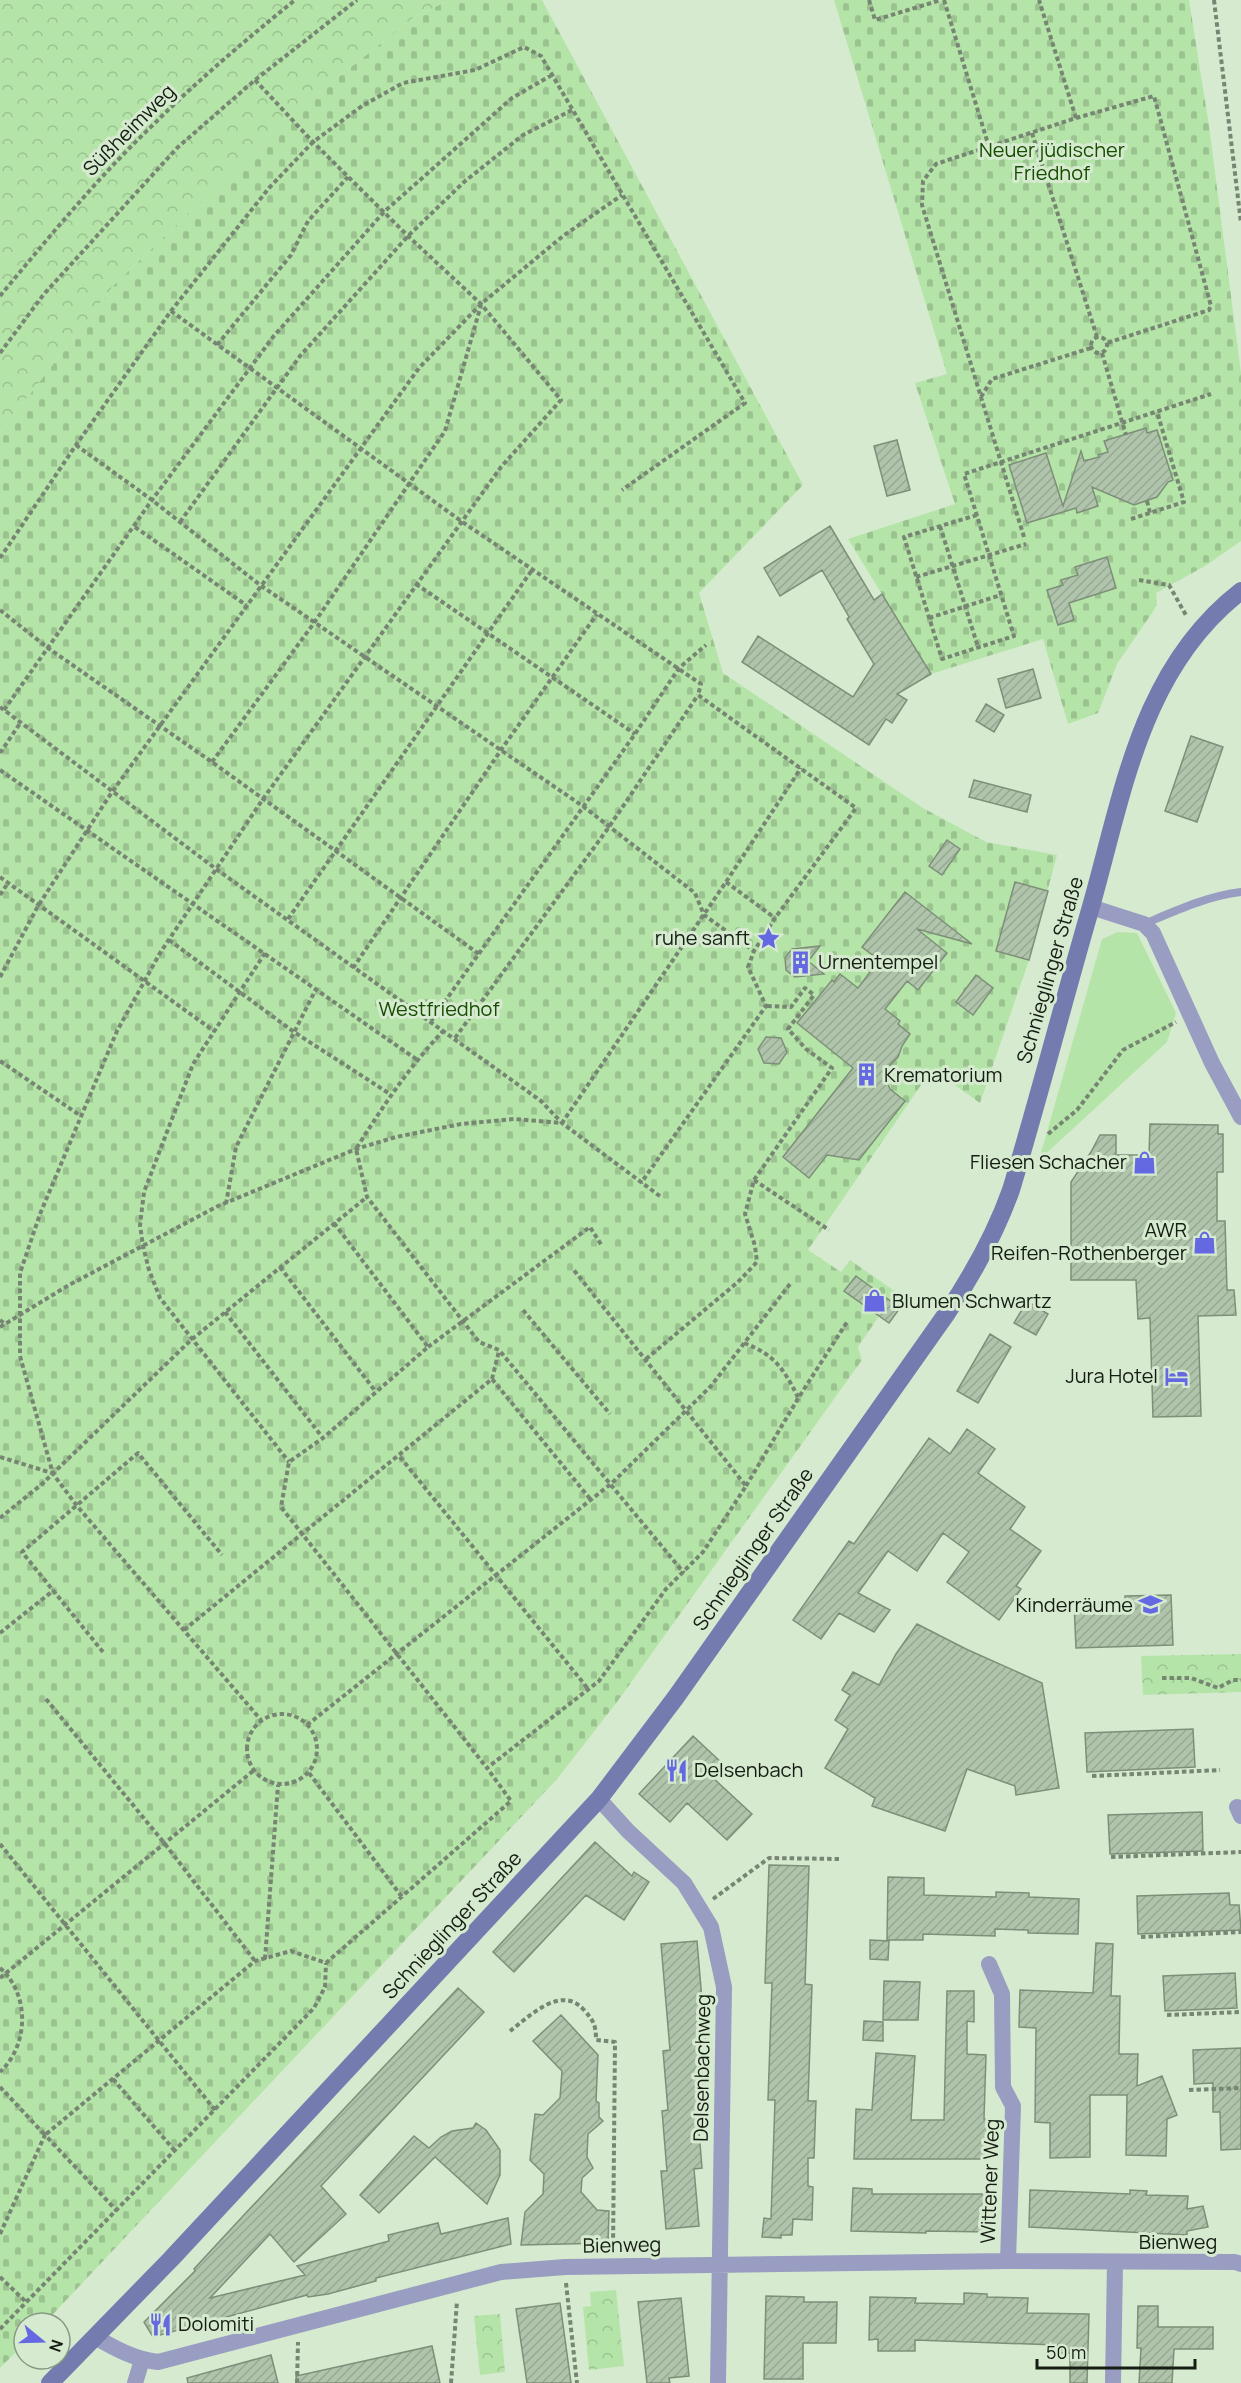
<svg xmlns="http://www.w3.org/2000/svg" width="1241" height="2383" font-family="Manrope,sans-serif">
<style>
.grass{fill:#b5e4a8}
.cemetery{fill:url(#cemetery-stones)}
.park{fill:url(#park-crowns)}
.building{fill:url(#building-hatch);stroke:#7d8f78;stroke-width:1.5}
.lines{fill:none;stroke-linecap:round;stroke-linejoin:round}
.path{stroke:#778573;stroke-width:4;stroke-dasharray:4.5 3;stroke-linecap:butt}
.lane{stroke:#989dc1;stroke-width:8}
.street{stroke:#989dc1;stroke-width:16}
.secondary{stroke:#747baf;stroke-width:18}
.labels{text-anchor:middle;stroke-width:6;stroke-linejoin:round;paint-order:stroke}
.street-label{font-size:20px;fill:#151c13;stroke:#d6ead0}
.park-label{font-size:20px;fill:#174d00;stroke:#d6ead0}
.poi-label{font-size:20px;fill:#151c13;stroke:#d6ead0;text-anchor:end}
</style>
<defs>
<pattern id="cemetery-stones" width="16" height="16" patternUnits="userSpaceOnUse" patternTransform="scale(1.5)"><rect width="16" height="16" fill="#b5e4a8"/><path d="M2 7V4a2 2 0 0 1 4 0v3zM10 15v-3a2 2 0 0 1 4 0v3z" fill="#9bc390"/></pattern>
<pattern id="park-crowns" width="20" height="18" patternUnits="userSpaceOnUse" patternTransform="scale(1.5)"><rect width="20" height="18" fill="#b5e4a8"/><path d="M2 6a3 3 0 1 1 6 0M12 15a3 3 0 1 1 6 0" fill="none" stroke="#9bc390"/></pattern>
<pattern id="building-hatch" width="6" height="6" patternUnits="userSpaceOnUse" patternTransform="scale(1.5)"><rect width="6" height="6" fill="#b0c4ab"/><path d="M-1 1l2-2M0 6l6-6M5 7l2-2" fill="none" stroke="#96a892"/></pattern>
</defs>
<rect width="100%" height="100%" fill="#d6ead0"/>
<path class="grass" d="M1118,932L1137,933L1176,1013L1167,1042L1039,1160L1102,939Z"/>
<path class="cemetery" d="M449,0H542L803,485L699,593L723,673L923,808L986,842L1057,855L1029,960L980,1103L932,1069L808,1250L841,1272L850,1260L906,1299L889,1323L879,1316L858,1347L862,1360L617,1702L557,1779L56,2311L45,2323H24V2344L0,2368V433L114,285L289,116L413,18Z
M834,0H1189L1209,126L1241,373V541L1205,566L1156,593L1157,602L1154,610L1117,664L1098,713L1068,724L1043,639L931,674L848,539L955,504L915,383L947,374Z"/>
<path class="park" d="M0,0H449L413,18L289,116L114,285L0,433Z
M1241,1654V1692L1143,1695L1141,1656Z
M616,2290L624,2366L589,2370L583,2307L591,2306L590,2292Z
M500,2314L505,2372L480,2375L474,2316Z"/>
<path class="building" d="M1146,428L1147,433L1157,430L1173,480L1168,482L1157,497L1134,505L1092,487L1098,506L1077,513L1076,508L1027,523L1009,465L1046,453L1063,506L1081,451L1084,461L1099,457L1098,455L1108,452L1104,441Z
M897,440L910,490L887,496L874,446Z
M830,526L874,600L882,594L931,674L897,694L907,700L892,723L886,719L869,745L742,662L758,636L853,697L874,664L847,619L849,617L822,570L780,596L764,568Z
M1107,557L1116,588L1069,603L1074,620L1058,625L1047,590L1063,585L1061,580L1078,575L1075,567Z
M1033,669L1041,698L1006,708L998,679Z
M986,704L1004,715L994,732L976,721Z
M1191,736L1223,747L1197,822L1165,811Z
M974,780L1031,795L1027,812L969,797Z
M947,840L960,849L942,875L929,866Z
M1015,882L1048,891L1029,960L996,951Z
M905,892L972,944L917,929L947,953L918,990L907,981L885,1009L900,1021L898,1024L910,1034L902,1046L898,1057L883,1072L890,1089L905,1101L859,1160L827,1155L809,1178L783,1157L853,1068L797,1023L832,980L834,982L840,974L858,988L879,960L862,947Z
M820,946L808,961L824,974L795,977L786,970L785,958L792,949Z
M976,975L993,988L973,1015L956,1002Z
M766,1037L781,1038L787,1052L779,1064L764,1063L758,1049Z
M1150,1124L1218,1125V1134H1223V1172H1217V1221H1225L1227,1290H1234L1236,1315L1198,1316L1201,1416L1153,1417L1150,1318L1138,1319L1136,1280H1071V1182L1091,1152L1100,1135H1116V1155H1149Z
M856,1276L900,1308L889,1323L844,1291Z
M1027,1301L1048,1314L1036,1335L1014,1323Z
M990,1334L1011,1347L978,1403L957,1391Z
M967,1429L995,1449L978,1473L1025,1507L1010,1529L1041,1551L1016,1586L1021,1589L999,1620L947,1582L969,1552L943,1533L917,1571L888,1551L858,1593L890,1610L874,1632L839,1613L821,1639L793,1620L849,1541L854,1544L929,1438L950,1454Z
M1171,1595L1173,1645L1076,1648L1074,1603L1125,1601V1596Z
M917,1624L966,1649L1042,1683L1059,1788L1016,1795L1015,1786L967,1769L945,1831L872,1806L875,1798L825,1768L848,1729L835,1720L850,1695L842,1690L853,1672L879,1685L896,1654Z
M1193,1729L1195,1767L1087,1772L1085,1733Z
M693,1736L723,1764L712,1777L752,1814L727,1840L687,1803L670,1822L639,1794Z
M1202,1812L1203,1851L1110,1854L1108,1815Z
M595,1842L632,1876L634,1872L649,1882L624,1920L586,1895L514,1972L493,1952Z
M769,1865L809,1866L805,1984L812,1985L808,2101H816L814,2158H808V2186L813,2187L812,2220L793,2219L792,2235H781V2238L762,2237L764,2218L771,2219L775,2100H768L772,1983H765Z
M888,1877L924,1878V1895L996,1897V1892L1029,1893V1897L1079,1899L1078,1934L1028,1933V1930L995,1929V1936L923,1934V1940H887Z
M1229,1893L1230,1905H1239L1241,1930L1138,1934L1137,1896Z
M870,1940L889,1941L888,1960L870,1959Z
M697,1941L706,2047L700,2048L704,2107H697L702,2168L694,2169L699,2226L666,2229L661,2171H667L662,2111L668,2110L663,2051L670,2050L661,1944Z
M1096,1943L1113,1944L1111,1996H1120L1119,2054H1138L1137,2086L1162,2076L1177,2115L1167,2119L1166,2156L1126,2155L1127,2095H1090V2157L1050,2158V2123L1035,2122L1036,2028L1019,2027L1020,1990L1093,1993Z
M1235,1973L1237,2008L1165,2011L1163,1976Z
M884,1981L920,1982L918,2020H883Z
M458,1988L484,2012L321,2186L346,2214L294,2262L270,2234L210,2298L305,2275L297,2266L389,2241L388,2235L438,2223L441,2234L508,2218L511,2244L376,2278V2281L328,2294L308,2297L307,2295L153,2337L144,2322L195,2271L194,2269L243,2216Z
M947,1991H974V2022L967,2021V2054L986,2055L984,2119H991V2159H854L856,2109L872,2110L876,2053L915,2056L911,2120H944Z
M561,2015L598,2055L596,2101L599,2103V2117L603,2121L588,2134L587,2157L593,2168L582,2178L581,2192L597,2210L609,2211L608,2243L521,2245L525,2212L543,2194L544,2174L530,2160L535,2114L543,2115L560,2098L562,2071L533,2041Z
M864,2021L883,2022V2041L863,2040Z
M1241,2048V2149L1221,2150L1220,2112H1213V2083L1194,2084L1193,2050Z
M476,2123L486,2130L500,2150V2175L487,2204L435,2157L379,2213L360,2195L414,2136L429,2148L441,2137L452,2131L473,2128Z
M853,2188L872,2189V2194H991L990,2232L926,2231V2233L851,2231Z
M1030,2190L1130,2194V2190L1147,2191L1146,2195L1188,2196L1187,2209L1203,2206L1208,2227L1187,2231V2235L1029,2227Z
M964,2293L987,2294V2297L1028,2298L1027,2313L1089,2314L1087,2383H1070V2353H1057V2345L915,2340V2351H878V2339L869,2340L870,2297L916,2298L915,2303L964,2304Z
M766,2296L804,2297V2302H837L836,2343H803V2379H764Z
M681,2298L689,2376L669,2378L670,2383H647L638,2302Z
M560,2303L571,2383H527L516,2309Z
M1138,2306H1158V2327H1213V2349H1174L1172,2383H1139L1141,2348H1137Z
M432,2346L440,2383H297L296,2376Z
M271,2355L278,2383H188L187,2378Z"/>
<g class="lines">
<path class="path" d="M869,0L875,20L941,0
M944,0L989,147
M1214,0L1241,223
M255,80L313,142L408,236L481,304L561,400L501,467L263,799L160,953L117,1031L40,1214L20,1273V1356L53,1474L77,1506L261,1720
M1076,118L1154,96L1211,306L1209,310L1107,343
M1032,133L1097,337
M0,296C49,237 99,176 155,123C199,79 247,39 295,0
M171,311L461,521L701,684L698,695L856,808L775,918L754,951L748,967L766,1006L641,1183
M1091 345a8 8 0 1 1 16 0a8 8 0 1 1-16 0Z
M217,345L291,255L308,221L348,177
M0,353L44,294L177,148L255,80L357,0
M1102,353L1126,435
M981,397L992,379L1091,348
M76,445L152,500L260,585L584,807L695,893L704,915L754,951
M1147,501L1150,513
M977,515L904,537L942,659L1014,636C997,582 981,528 964,474L1211,394
M1131,519L1184,502L1157,412
M180,522L300,356L408,236L464,182L523,135L572,110
M940,526L978,647
M135,527L246,605
M1024,537L922,205L923,181L936,164L1076,118L1039,0
M0,558L76,445L171,311L269,188L313,142L362,106L403,83L475,70L524,47L541,56L745,403L622,490
M916,577L1026,544
M1139,580L1169,585L1187,617
M416,584L635,734
M0,610L48,648L212,762L479,954
M929,618L1001,595
M0,707L216,869L541,1101L562,1123L661,1197
M4,710L152,500L273,337L384,212L512,98L552,75
M0,753L21,722
M212,762L314,623L445,431L481,305
M0,770L416,1059
M0,877L214,1031
M726,882L775,918
M0,895L8,883
M288,919L532,570
M169,940L294,1032L390,1094
M265,953L193,1064L144,1192L140,1225L143,1246L149,1270L160,1298L289,1462
M353,968L501,750L597,614
M0,977L38,906L112,792L419,368L481,304L563,236L622,195
M431,1021L635,734L679,668L706,645
M444,1030C409,1067 383,1106 356,1149L367,1197L479,1342L499,1350L684,1573
M455,1038L609,827L698,695
M0,1061L81,1116
M1048,1134L1077,1110L1123,1050L1176,1022
M754,1180L829,1230
M226,1204L236,1147L316,989
M334,1223L428,1347L323,1438L289,1462L281,1507L487,1768
M280,1267L376,1392
M523,1310L610,1414
M225,1312L323,1438
M0,1320L5,1324
M0,1327L69,1285L218,1206L356,1149L396,1137L461,1124L514,1119L562,1123L726,882L801,768
M744,1343C775,1355 783,1368 798,1397
M428,1347L590,1227L602,1246
M646,1359L738,1282L757,1262L755,1246L745,1214L754,1180L832,1068L806,1049L788,1029L814,995L805,988L791,1007L766,1006
M492,1379L499,1351
M0,1457L52,1473
M400,1457L589,1690
M746,1486L799,1397L847,1322
M0,1518L42,1484L191,1340L367,1197
M184,1630L492,1379L591,1500
M0,1633L54,1590
M103,1652L22,1552L138,1453L222,1555
M1162,1678H1191L1218,1688L1233,1680H1241
M46,1699L165,1844L255,1961
M247 1749a35 35 0 1 1 70 0a35 35 0 1 1-70 0Z
M307,1725L612,1483L711,1386L790,1284
M309,1773L402,1897
M1092,1776L1220,1770
M0,1844L215,2110
M1111,1857L1241,1852
M713,1899L769,1858L839,1859
M1141,1937L1241,1932
M265,1959L278,1785
M0,1968C30,1994 29,2045 0,2072
M0,1978L253,1771
M1167,2015L1241,2012
M510,2031C530,2016 561,1984 584,2010C594,2021 596,2026 596,2040L615,2042L613,2250
M113,2079L175,2151
M0,2087L45,2135L255,1961L291,1951L326,1963L511,1801L487,1768L599,1681L666,1589L703,1552L746,1486L573,1269
M1189,2090L1241,2088
M0,2234L45,2135L117,2211
M0,2277L27,2303
M566,2283L577,2383
M0,2329L314,2008L325,1987L326,1963
M297,2383L298,2342
M451,2383L457,2301"/>
<path class="lane" d="M1144,924C1175,911 1207,896 1241,892"/>
<path class="street" d="M1091,907L1144,924L1153,933L1212,1063L1241,1117
M599,1799L628,1831L684,1883L711,1927L724,1987L718,2383
M1237,1807L1241,1816
M989,1964L1002,1994L1003,2087L1013,2106L1008,2261
M95,2337C116,2349 134,2359 158,2362L501,2272L565,2267L1008,2261L1235,2262L1241,2264
M135,2383L142,2360
M1113,2383L1115,2263"/>
<path class="secondary" d="M50,2383L171,2259L599,1799L676,1697L947,1313C973,1274 995,1235 1011,1190C1039,1097 1063,1003 1090,910C1123,795 1140,669 1241,591"/>
</g>
<defs>
<symbol id="sight-bare" viewBox="-9 -9 18 18"><path d="M0-6L1.8-2.2L6-1.7L2.9 1.2L3.7 5.4L0 3.3L-3.7 5.4L-2.9 1.2L-6-1.7L-1.8-2.2Z" fill="#6468e1" stroke="#d6ead0" stroke-width="2.5" paint-order="stroke"/></symbol>
<symbol id="building-bare" viewBox="-9 -9 18 18"><path d="M-4-6H4V6H1V3H-1V6H-4ZM-2.5-4.3h1.7v1.8h-1.7ZM.8-4.3h1.7v1.8H.8ZM-2.5-1h1.7V.8h-1.7ZM.8-1h1.7V.8H.8Z" fill="#6468e1" stroke="#d6ead0" stroke-width="2.5" paint-order="stroke"/></symbol>
<symbol id="shop-bare" viewBox="-9 -9 18 18"><path d="M-5-2.5h2.3a2.7 3.5 0 0 1 5.4 0H5L5.5 6h-11ZM-1.5-2.5h3a1.5 2.3 0 0 0-3 0Z" fill="#6468e1" stroke="#d6ead0" stroke-width="2.5" paint-order="stroke"/></symbol>
<symbol id="hotel-bare" viewBox="-9 -9 18 18"><path d="M-6-4.5h1.5V1H6V5H4.5V3h-9V5H-6ZM-4 0a1.8 1.8 0 1 1 3.6 0ZM.5 0V-2.5h3Q6-2.5 6 0Z" fill="#6468e1" stroke="#d6ead0" stroke-width="2.5" paint-order="stroke"/></symbol>
<symbol id="school-bare" viewBox="-9 -9 18 18"><path d="M0-5L7-2L0 1L-7-2ZM-4 1L0 2.5L4 1V4Q0 6-4 4Z" fill="#6468e1" stroke="#d6ead0" stroke-width="2.5" paint-order="stroke"/></symbol>
<symbol id="restaurant-bare" viewBox="-9 -9 18 18"><path d="M-5-6h1v4h1v-4h1v4h1v-4h1v5L-1.5 .5V6h-2V.5L-5-1ZM5-6V6H3V1.5H1.5Q1.5-4 5-6Z" fill="#6468e1" stroke="#d6ead0" stroke-width="2.5" paint-order="stroke"/></symbol>
</defs>
<g fill-rule="evenodd">
<use href="#sight-bare" x="752" y="922" width="33" height="33"/>
<use href="#building-bare" x="784" y="946" width="33" height="33"/>
<use href="#building-bare" x="850" y="1058" width="33" height="33"/>
<use href="#shop-bare" x="1128" y="1146" width="33" height="33"/>
<use href="#shop-bare" x="1188" y="1226" width="33" height="33"/>
<use href="#shop-bare" x="858" y="1284" width="33" height="33"/>
<use href="#hotel-bare" x="1160" y="1360" width="33" height="33"/>
<use href="#school-bare" x="1134" y="1588" width="33" height="33"/>
<use href="#restaurant-bare" x="660" y="1754" width="33" height="33"/>
<use href="#restaurant-bare" x="144" y="2308" width="33" height="33"/>
</g>
<g class="labels">
<g class="street-label">
<text transform="translate(129 130) rotate(-45)" y="7">Süßheimweg</text>
<text transform="translate(1050 970) rotate(-74)" y="7">Schnieglinger Straße</text>
<text transform="translate(753 1549) rotate(-55)" y="7">Schnieglinger Straße</text>
<text transform="translate(452 1925) rotate(-47)" y="7">Schnieglinger Straße</text>
<text transform="translate(702 2068) rotate(-89)" y="7">Delsenbachweg</text>
<text transform="translate(990 2181) rotate(-88)" y="7">Wittener Weg</text>
<text x="1178" y="2249">Bienweg</text>
<text transform="translate(622 2245) rotate(-1)" y="7">Bienweg</text>
</g>
<g class="park-label">
<text x="1052" y="157">Neuer jüdischer<tspan x="1052" dy="23">Friedhof</tspan></text>
<text x="439" y="1016">Westfriedhof</text>
</g>
<g class="poi-label">
<text x="750" y="945">ruhe sanft</text>
<text x="818" y="969" text-anchor="start">Urnentempel</text>
<text x="884" y="1082" text-anchor="start">Krematorium</text>
<text x="1127" y="1169">Fliesen Schacher</text>
<text x="1187" y="1237">AWR<tspan x="1187" dy="23">Reifen-Rothenberger</tspan></text>
<text x="892" y="1308" text-anchor="start">Blumen Schwartz</text>
<text x="1158" y="1383">Jura Hotel</text>
<text x="1133" y="1612">Kinderräume</text>
<text x="694" y="1777" text-anchor="start">Delsenbach</text>
<text x="178" y="2331" text-anchor="start">Dolomiti</text>
</g>
</g>
<g transform="translate(42 2341) rotate(109)"><circle r="28" fill="#d6ead0" stroke="#899884" stroke-width="1.5"/>
<path d="M0-4.5L10 22L0 15L-10 22Z" fill="#6468e1"/>
<text y="-9" font-size="16" font-weight="bold" text-anchor="middle" fill="#151c13">N</text>
</g>
<path d="M1037 2359v9h158v-9" fill="none" stroke="#151c13" stroke-width="3"/>
<text x="1046" y="2359" font-size="18" fill="#151c13" stroke="#d6ead0" stroke-width="4.5" paint-order="stroke">50 m</text>
</svg>
